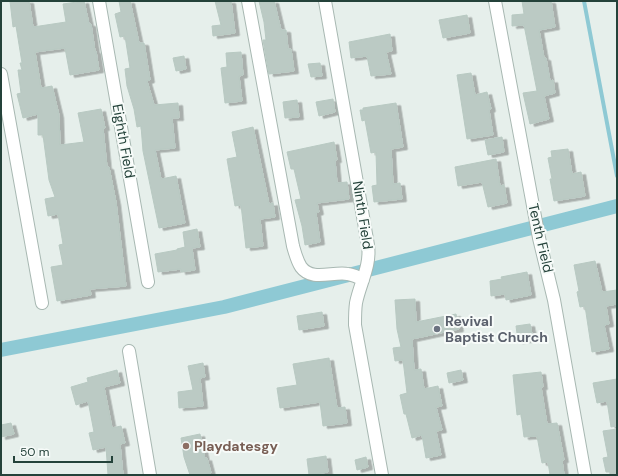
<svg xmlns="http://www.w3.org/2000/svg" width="618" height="476" font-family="'DM Sans',sans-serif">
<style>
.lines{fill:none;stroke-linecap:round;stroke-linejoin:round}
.stream{stroke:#8ec9d4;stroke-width:4}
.canal{stroke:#8ec9d4;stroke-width:14}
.building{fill:#bbcac4;stroke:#b8c9c2;filter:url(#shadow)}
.minor-casing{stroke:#a8b8b2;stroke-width:14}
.minor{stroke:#fff;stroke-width:12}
.worship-dot{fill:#6b7280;stroke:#f7fbf9;stroke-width:1.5}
.education-dot{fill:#8d6e63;stroke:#f7fbf9;stroke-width:1.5}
.labels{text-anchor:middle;stroke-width:4;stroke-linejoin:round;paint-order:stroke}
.street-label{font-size:14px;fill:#24423a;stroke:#f7fbf9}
.worship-label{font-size:14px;font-weight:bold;fill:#5b616d;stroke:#f7fbf9;text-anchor:start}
.education-label{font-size:14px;font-weight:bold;fill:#785e54;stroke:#f7fbf9;text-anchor:start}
</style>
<defs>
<filter id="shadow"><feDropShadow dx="4.5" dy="2.5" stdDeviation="0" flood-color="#0004"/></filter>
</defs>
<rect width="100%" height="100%" fill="#e6efeb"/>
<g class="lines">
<path class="stream" d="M584,1L617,176"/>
<path class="canal" d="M1,350L224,307L617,206"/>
</g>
<path class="building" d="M10,1H29L33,27L66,22L63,4L84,1L89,24H91L95,51H96L99,70L70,75L65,48L35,52L41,88L52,86L59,115L60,145L84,142L78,113L101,109L105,128H103L107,167H109L116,202L126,286L90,289L91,295L57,301L51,267L63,265L59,245L63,244L58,214L48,216L45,199L55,197L49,180L43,135H38V114L23,118L17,94L21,93L18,70H22L20,63H22L16,26L13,27Z
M119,1H130L139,43H144L150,80L147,81L154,105L178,103L179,118H172L175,148L155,150L161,179L176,176L185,223L159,228L143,151L141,126L137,127L134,109L127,86L125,69L130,68L125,36L120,37L115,14L121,12Z
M215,1H231L235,33L213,36L212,26L221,25Z
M259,1H274L281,30H286L288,49H291L294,71L269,74L263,40H266L264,22Z
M522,1H551L555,27L539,30L544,58H546L550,81L553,80L555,93L544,96L549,119L530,124L523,93L537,91L524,25L512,26V15L524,14Z
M467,15L470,33L443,38L439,20Z
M390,34L392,51L386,52L391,74L371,76L367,56L351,58L349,42Z
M241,52L243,75L239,76L242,101L225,103L221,68L227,67L226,53Z
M184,56L186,69L176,71L173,58Z
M320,63L322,76L311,77L308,64Z
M471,73L475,95L487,92L491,109L489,110L493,135L467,139L457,75Z
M333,99L335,112L319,116L316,102Z
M297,100L299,117L285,118L283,102Z
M396,103L403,147L391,149L393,184L400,183L402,199L374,202L372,186L377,185L376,152L371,153L365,120L362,121L360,110H363V108Z
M253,127L269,204L273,203L275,217L260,219L263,246L246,248L241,205L235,206L227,159L237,157L232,132Z
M502,137L504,152L488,155L485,140Z
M334,142L337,160H335L337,183L347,182L349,199L317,203L319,212L316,213L320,242L305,245L302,226L295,200L301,199L294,169H291L287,152Z
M568,149L572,174L581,172L585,196L554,201L550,179H552L548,158L552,157L551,151Z
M496,159L500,186L504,185L507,203L488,207L482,182L458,186L455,167Z
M197,229L200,247L192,248L195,270L181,272V269L158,272L155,254L177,250V249L185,247L183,232Z
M595,261L602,292L617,290V304L606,306L609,324L604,325L609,349L592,352L585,306L580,307L577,292L579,291L574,265Z
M527,272L531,295L506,300L505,294L491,296L490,281L502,279L501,277Z
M415,299L416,322L456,314L459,329L412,339L414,370L421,369L424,389L438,386L442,406L436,407L442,430L436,431L441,455L426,458L422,435L412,438L406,414H404L400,395L407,393L403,360L395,361L393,348L401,347L397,329L395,300Z
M322,312L324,326L299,330L297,316Z
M530,324L533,339L518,341L516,326Z
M329,358L337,408L345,407L347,423L323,426L320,402L280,408L277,388L297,385L293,364Z
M203,363L205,377L200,378L203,406L179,408L178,392L193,390L188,366Z
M117,370L120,383L104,387L112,428L121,426L125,443L120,444L123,475H108L106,447L93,450L89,433L94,432L88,401L76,405L71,387L88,382L87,378Z
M461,370L463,380L449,383L447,373Z
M541,372L543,387H541L547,424L557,423L564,460H562L564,475H550L548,462L542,463L537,436L524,437L521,414L517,415L513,375Z
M617,379V426L611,427L607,401L597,403L593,383Z
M11,423L14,434L1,437V425Z
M617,429V475H611L610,472H606L603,458L608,457L603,431Z
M200,434L205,459L207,458L211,473L204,475H190L184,457L181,438Z
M326,456L328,472L309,475L307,459Z
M366,457L368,467L357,470L355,460Z"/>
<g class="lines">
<defs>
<path id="minor" d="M99,1L148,282
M248,1L293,246C295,253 297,261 301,267C312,282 333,271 348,274C354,275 358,277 363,280
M325,1L368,245C371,266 360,283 356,303C355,310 355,318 355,325L382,475
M495,1L539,238L554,300L585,475
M1,74L42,303
M129,351L150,475"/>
</defs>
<use href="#minor" class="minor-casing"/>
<use href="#minor" class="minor"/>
</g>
<circle class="worship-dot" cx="437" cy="329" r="4"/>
<circle class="education-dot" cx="186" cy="446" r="4"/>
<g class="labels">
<g class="street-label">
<text transform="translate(124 141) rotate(80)" y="5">Eighth Field</text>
<text transform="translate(363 215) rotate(81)" y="5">Ninth Field</text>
<text transform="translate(541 238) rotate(77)" y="5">Tenth Field</text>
</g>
<g class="worship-label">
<text x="445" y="326">Revival<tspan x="445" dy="16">Baptist Church</tspan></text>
</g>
<g class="education-label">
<text x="194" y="451">Playdatesgy</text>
</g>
</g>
<rect width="618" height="476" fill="none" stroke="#24423a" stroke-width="4"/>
<path d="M14 456v6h98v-6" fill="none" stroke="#24423a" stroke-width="2"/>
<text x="20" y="456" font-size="12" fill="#24423a" stroke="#f7fbf9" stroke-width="3" paint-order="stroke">50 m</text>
</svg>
